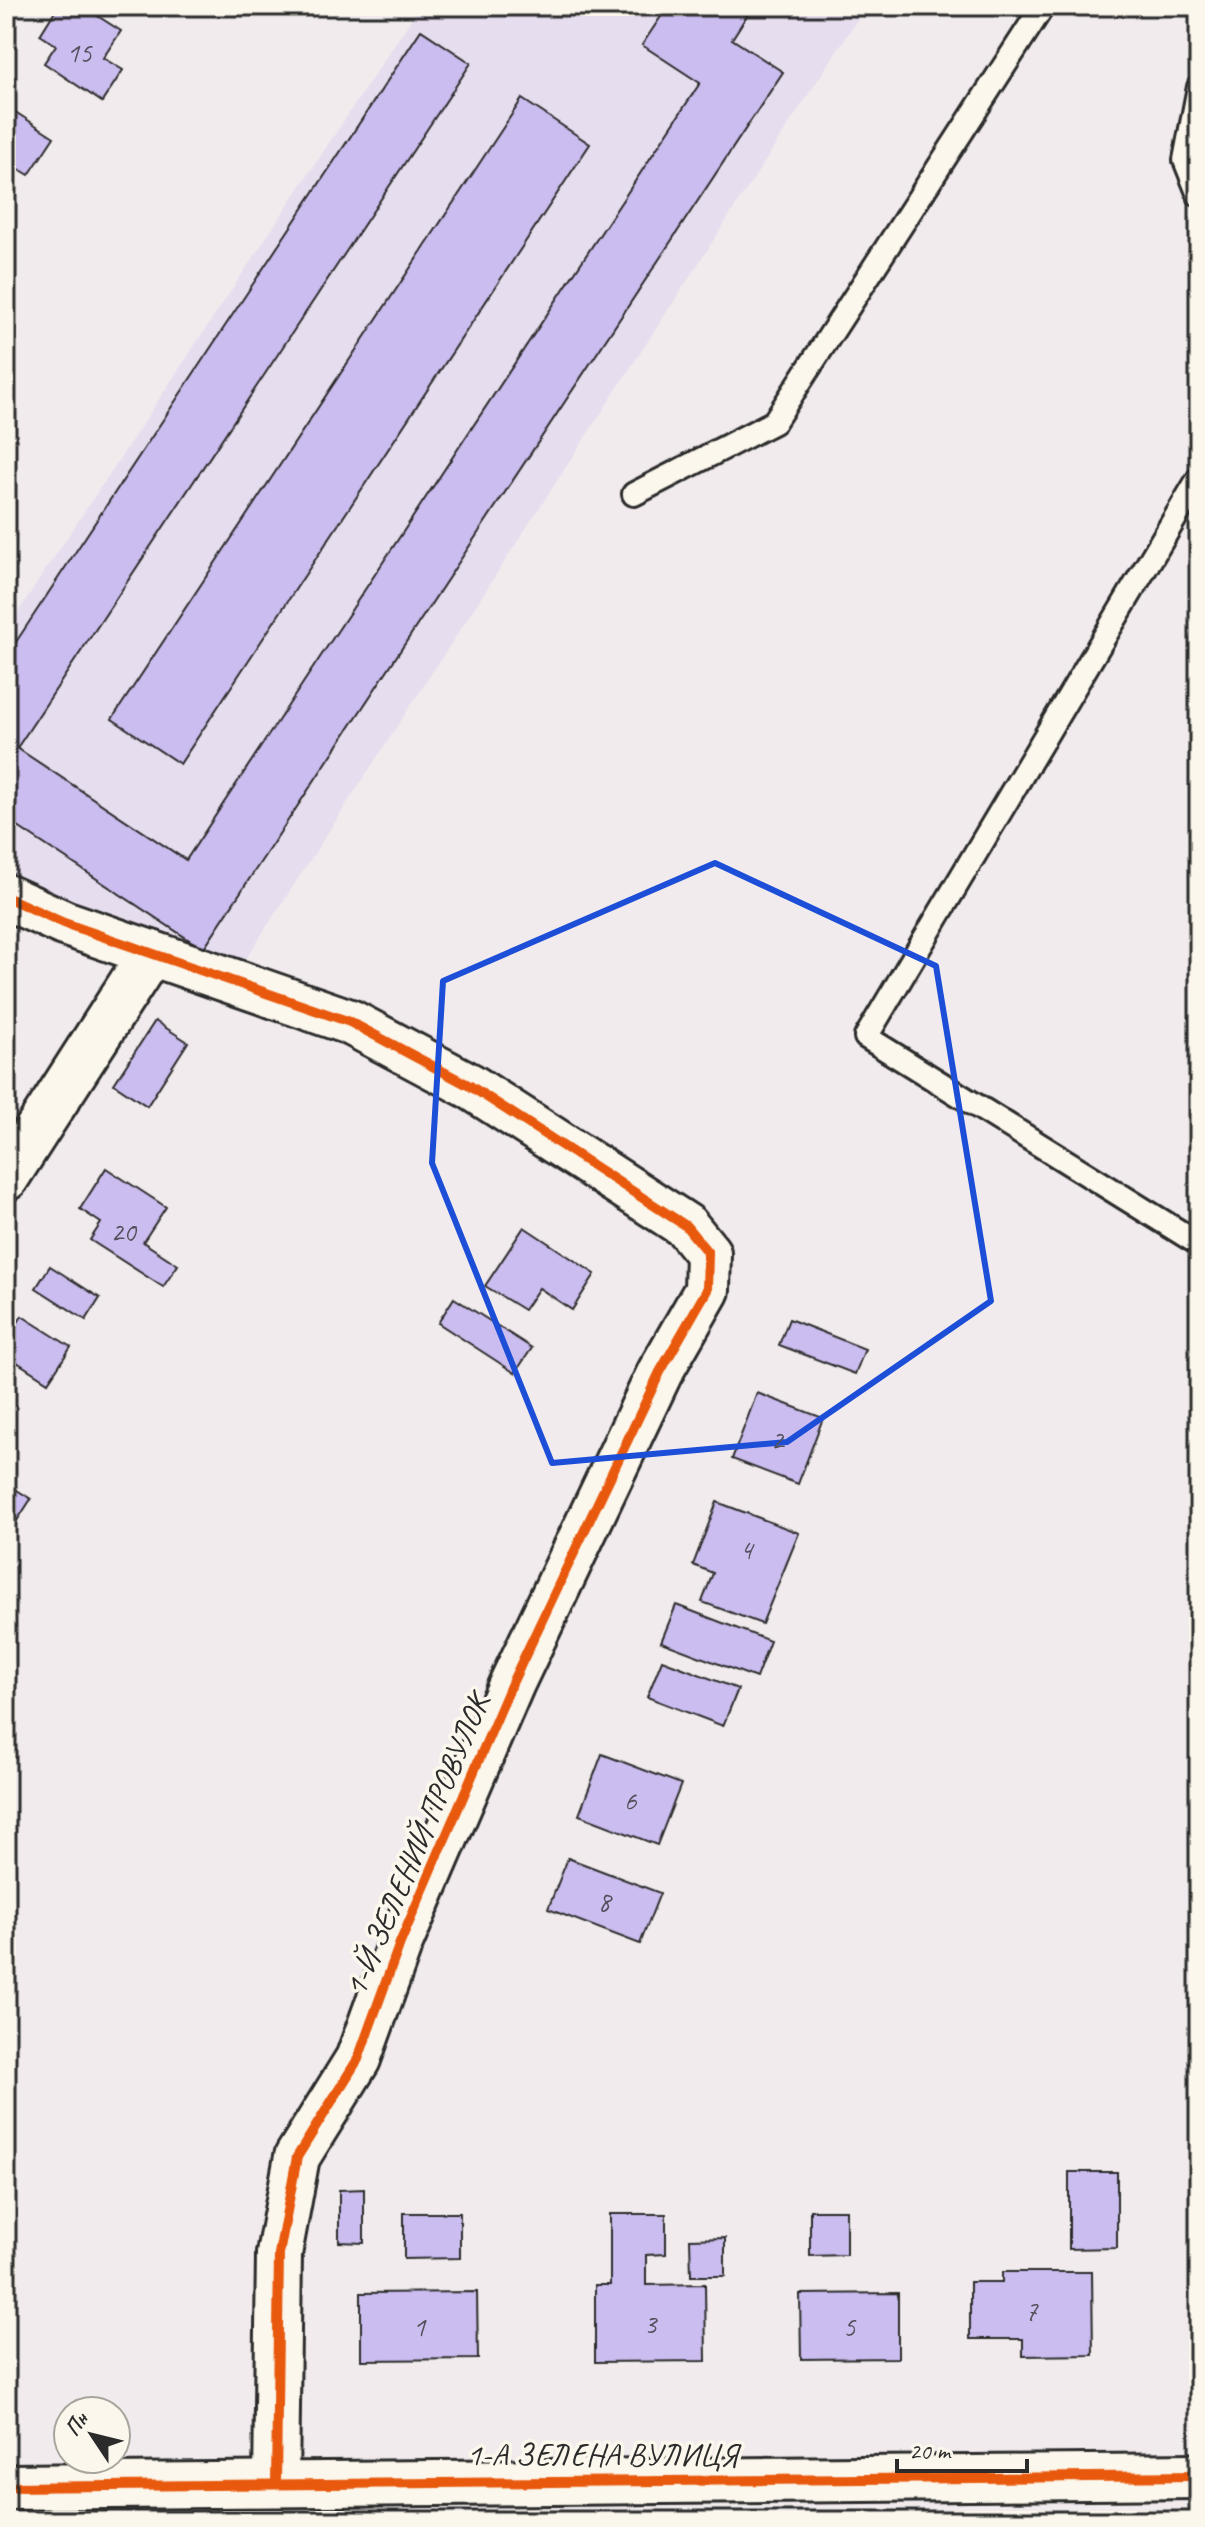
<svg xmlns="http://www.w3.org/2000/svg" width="1205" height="2527" viewBox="0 0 1205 2527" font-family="Caveat,sans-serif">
	<rect width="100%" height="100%" fill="#f1ebed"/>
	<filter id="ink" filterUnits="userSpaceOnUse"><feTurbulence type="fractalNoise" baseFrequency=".0125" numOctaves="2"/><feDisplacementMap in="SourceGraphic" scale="16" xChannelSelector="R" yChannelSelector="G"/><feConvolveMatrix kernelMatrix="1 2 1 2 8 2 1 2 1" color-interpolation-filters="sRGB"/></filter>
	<g filter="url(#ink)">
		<polygon fill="#e6ddee" points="420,6 866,6 232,980 6,897 6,630"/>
		<g fill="#cbbdef" stroke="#2b2b2b" stroke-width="2">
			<polygon points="58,6 82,6 121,31 103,58 123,70 102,102 44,63 56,45 40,35"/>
			<polygon points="668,6 753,6 732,39 783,72 203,949 6,819 6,657 421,30 471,63 17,748 186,860 700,83 642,45"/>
			<polygon points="522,99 590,144 180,764 112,719"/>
			<polygon points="6,106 54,137 29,175 6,161"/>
			<polygon points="155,1021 188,1042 147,1106 114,1084"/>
			<polygon points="106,1168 166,1207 143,1242 178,1265 163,1287 90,1240 101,1223 80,1209"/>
			<polygon points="524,1227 595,1274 572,1310 539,1288 524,1310 485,1286"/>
			<polygon points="50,1266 100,1298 86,1320 36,1288"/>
			<polygon points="454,1298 532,1348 515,1373 438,1323"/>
			<polygon points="22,1316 71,1347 48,1382 6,1355 6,1341"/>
			<polygon points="789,1319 865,1349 855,1374 779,1345"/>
			<polygon points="757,1393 823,1418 798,1484 732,1459"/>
			<polygon points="6,1483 31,1499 11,1530 6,1526"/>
			<polygon points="717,1502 799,1533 762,1624 702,1602 713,1573 693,1565"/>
			<polygon points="676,1605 770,1641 756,1678 661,1642"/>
			<polygon points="662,1660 738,1689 723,1726 647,1697"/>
			<polygon points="602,1754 681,1784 657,1845 579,1815"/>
			<polygon points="568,1858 660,1893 640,1944 548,1909"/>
			<polygon points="1069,2172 1117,2172 1117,2248 1069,2249"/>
			<polygon points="364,2189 364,2243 339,2242 339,2190"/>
			<polygon points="810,2210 846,2210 846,2255 810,2256"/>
			<polygon points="404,2213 460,2213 460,2258 404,2259"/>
			<polygon points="610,2214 666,2214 666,2254 646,2255 646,2285 705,2284 706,2361 595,2362 595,2285 610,2285"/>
			<polygon points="725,2238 725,2276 691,2276 690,2239"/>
			<polygon points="1002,2272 1092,2272 1093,2355 1023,2356 1023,2339 970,2339 970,2282 1002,2282"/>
			<rect x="1198" y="2273" width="1" height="80"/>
			<polygon points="477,2292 478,2359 361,2360 361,2293"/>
			<polygon points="898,2293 898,2358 801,2359 800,2294"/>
			<rect x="1061" y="2519" width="69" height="2"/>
			<rect x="1130" y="2519" width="67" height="2"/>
		</g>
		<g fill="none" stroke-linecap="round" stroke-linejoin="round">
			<defs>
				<g id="lane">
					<polyline points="1199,87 1185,160 1199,195"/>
					<polyline points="1199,478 866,1037 1199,1244"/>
					<polyline points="634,494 774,422 1043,6"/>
				</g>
				<g id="street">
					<polyline points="6,897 64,923 350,1022 470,1086 686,1226 708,1253 707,1290 660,1372 512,1683 400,1943 358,2059 297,2157 279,2254 276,2483"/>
					<polyline points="6,1178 151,953"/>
					<polyline points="6,2487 1199,2476"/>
				</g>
			</defs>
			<use href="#lane" stroke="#2b2b2b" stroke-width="28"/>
			<use href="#street" stroke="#2b2b2b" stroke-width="50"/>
			<use href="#lane" stroke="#fbf7ec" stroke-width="22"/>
			<use href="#street" stroke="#fbf7ec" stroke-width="44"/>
			<defs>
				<g id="cycleway">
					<polyline points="6,897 64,923 350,1022 470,1086 686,1226 708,1253 707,1290 660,1372 512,1683 400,1943 358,2059 297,2157 279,2254 276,2483"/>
					<polyline points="6,2487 1199,2476"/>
				</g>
			</defs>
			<use href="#cycleway" stroke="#fbf7ec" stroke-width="15"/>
			<use href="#cycleway" stroke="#e8590c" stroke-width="10"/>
		</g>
	</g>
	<path fill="none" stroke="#1d4ed8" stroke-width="6" stroke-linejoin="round" d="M715 863 936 966 991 1301 787 1442 552 1463 432 1163 443 981Z"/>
	<g text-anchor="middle" stroke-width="7" stroke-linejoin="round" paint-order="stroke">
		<g font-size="28" fill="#53505c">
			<text x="79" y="62">15</text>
			<text x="123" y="1241">20</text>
			<text x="777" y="1449">2</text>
			<text x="746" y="1559">4</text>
			<text x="630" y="1810">6</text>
			<text x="604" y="1911">8</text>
			<text x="1031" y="2320">7</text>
			<text x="650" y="2333">3</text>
			<text x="419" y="2336">1</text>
			<text x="849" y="2336">5</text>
		</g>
		<g font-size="32" fill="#2b2b2b" stroke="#fbf7ec">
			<text transform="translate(416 1845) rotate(-67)" y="11">1-Й ЗЕЛЕНИЙ ПРОВУЛОК</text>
			<text x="602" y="2465">1-А ЗЕЛЕНА ВУЛИЦЯ</text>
		</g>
	</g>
	<rect width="1205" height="2527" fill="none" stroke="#fbf7ec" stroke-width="32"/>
	<rect x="16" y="16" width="1173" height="2495" fill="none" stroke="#2b2b2b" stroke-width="3" filter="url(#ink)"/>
	<g transform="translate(92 2435) rotate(305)"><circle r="38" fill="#fbf7ec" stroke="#a8a59f" stroke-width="2"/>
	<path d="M0-6L14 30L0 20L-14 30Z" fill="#2b2b2b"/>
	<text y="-12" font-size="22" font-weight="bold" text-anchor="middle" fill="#2b2b2b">Пн</text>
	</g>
	<path d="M897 2459v12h130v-12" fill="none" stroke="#2b2b2b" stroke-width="4"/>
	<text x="909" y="2459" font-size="24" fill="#2b2b2b" stroke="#fbf7ec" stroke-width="6" paint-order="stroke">20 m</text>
</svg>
